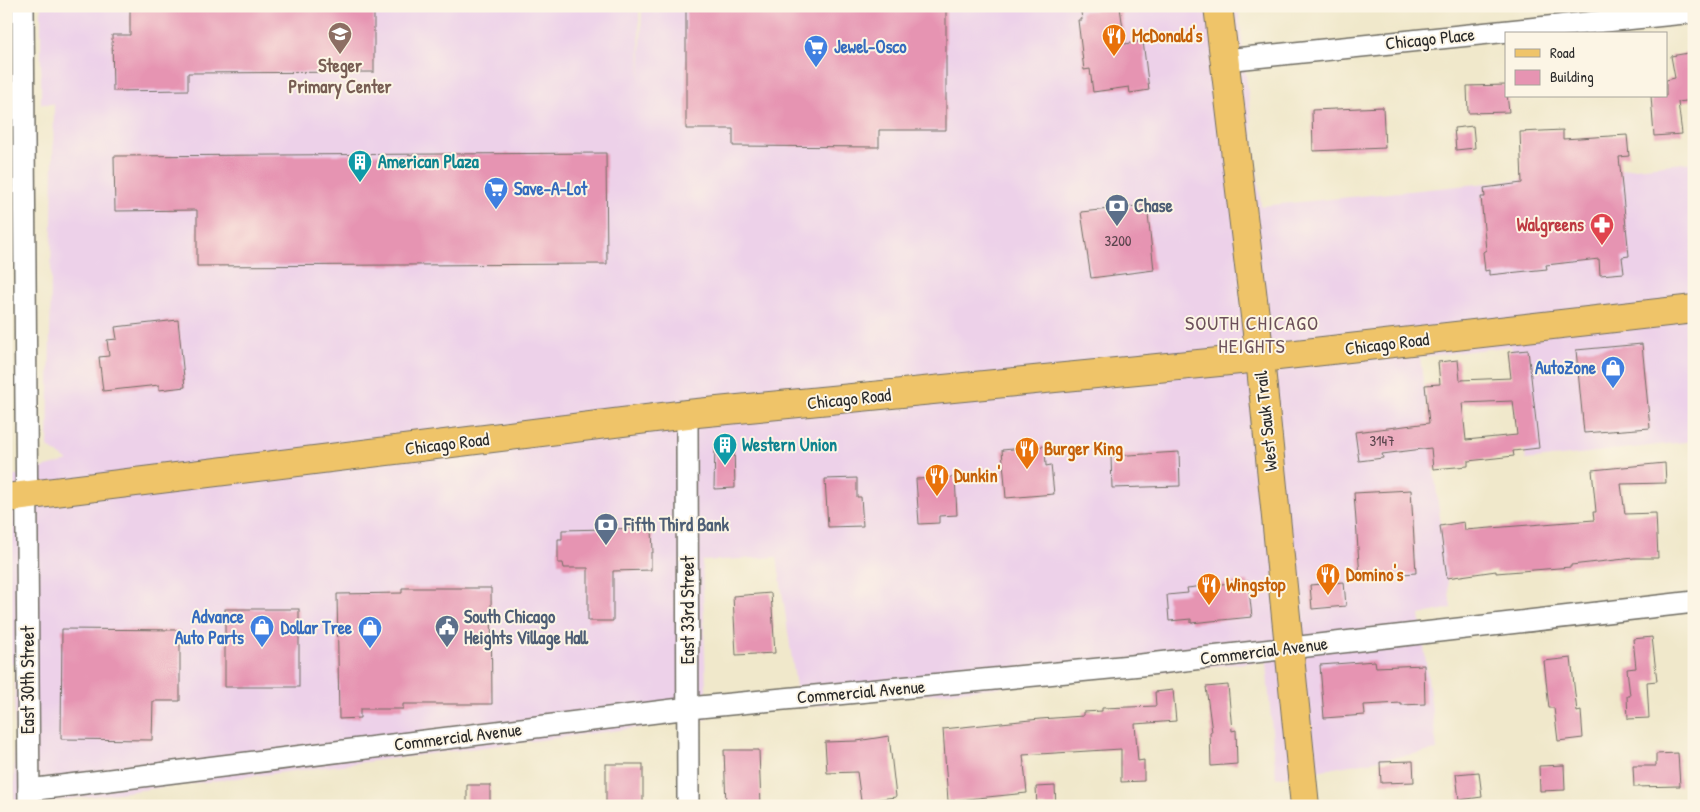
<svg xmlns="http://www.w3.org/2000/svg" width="1700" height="812" viewBox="0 0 1700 812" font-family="'Patrick Hand',sans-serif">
	<rect width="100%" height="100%" fill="#fcf5e5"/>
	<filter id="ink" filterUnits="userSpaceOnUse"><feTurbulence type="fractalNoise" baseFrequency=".02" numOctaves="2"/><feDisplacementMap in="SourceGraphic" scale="10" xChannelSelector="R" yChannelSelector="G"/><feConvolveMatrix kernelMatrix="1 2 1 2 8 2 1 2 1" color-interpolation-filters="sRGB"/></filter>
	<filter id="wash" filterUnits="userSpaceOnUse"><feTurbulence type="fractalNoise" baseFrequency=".0096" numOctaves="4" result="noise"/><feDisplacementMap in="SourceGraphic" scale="20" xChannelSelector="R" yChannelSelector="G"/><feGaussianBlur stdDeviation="1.12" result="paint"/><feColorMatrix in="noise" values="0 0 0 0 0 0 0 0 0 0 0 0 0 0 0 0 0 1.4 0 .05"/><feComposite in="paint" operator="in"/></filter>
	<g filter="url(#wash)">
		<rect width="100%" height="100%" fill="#f0e8cb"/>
		<polygon fill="#edd1e9" points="41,6 639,6 640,81 642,6 1238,6 1261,206 1694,162 1694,441 1526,460 1511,346 1420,357 1451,608 1420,615 1437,750 1276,778 1266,661 799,707 777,557 702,561 707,719 14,806 15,663 6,664 6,478 68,461 48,447 54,104 41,104"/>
		<g id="blocks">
			<g fill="#e694b2" fill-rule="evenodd">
				<polygon points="130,6 374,6 374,72 188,73 188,90 113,91 112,35 130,35"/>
				<polygon points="686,6 946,6 946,130 879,130 879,147 733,146 733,129 686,129"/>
				<polygon points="1120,7 1125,44 1143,41 1149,90 1130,93 1129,87 1093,92 1090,69 1084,70 1078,20 1082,20 1081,12"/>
				<polygon points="1694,52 1694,100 1678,102 1682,134 1654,136 1651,96 1666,96 1666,80 1675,78 1671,56"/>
				<polygon points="1506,85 1509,112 1468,113 1467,86"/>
				<polygon points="1383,107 1385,148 1313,151 1312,110"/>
				<polygon points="1473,126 1475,148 1456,150 1454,128"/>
				<polygon points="1563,130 1563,139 1627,135 1629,156 1619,157 1629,256 1622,257 1624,273 1600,275 1599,259 1546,265 1547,269 1489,275 1489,270 1485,271 1483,252 1486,250 1481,197 1485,197 1484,188 1522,183 1520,132"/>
				<polygon points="606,153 607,264 197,266 197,210 115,211 114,156"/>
				<polygon points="1147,205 1154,270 1091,278 1081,212"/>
				<polygon points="178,320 185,387 159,390 159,385 103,391 99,357 109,356 107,340 117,339 115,327"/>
				<polygon points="1642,344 1650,428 1584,433 1576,350"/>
				<path d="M1528 350 1539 448 1513 451 1514 456 1468 461V466L1433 469 1431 448 1382 454 1383 458 1359 461 1355 432 1429 423 1425 385 1440 384 1438 362 1458 360 1460 380 1511 378 1508 352ZM1513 401 1517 435 1466 440 1462 403Z"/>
				<polygon points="715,444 734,444 735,488 714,489"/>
				<polygon points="1045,446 1046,466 1051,465 1054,494 1006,498 1002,450"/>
				<polygon points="1179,452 1180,486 1112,488 1111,456"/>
				<polygon points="1665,463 1666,483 1621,484 1625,514 1656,513 1658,558 1634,558 1571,565 1571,567 1496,573 1496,571 1447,578 1440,526 1464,522 1465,530 1594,520 1593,512 1596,512 1592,470"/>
				<polygon points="955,477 957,515 939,516 939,523 919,524 916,479"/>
				<polygon points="857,478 857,497 861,497 863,526 828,527 825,479"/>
				<polygon points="1411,490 1416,573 1360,577 1354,493"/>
				<polygon points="652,528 653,553 651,553 651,570 613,571 613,621 588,621 588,568 564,568 563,563 558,563 558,539 562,539 562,530"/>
				<polygon points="1248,581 1252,617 1191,623 1191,619 1169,621 1167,595 1188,593 1187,588"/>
				<polygon points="1344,582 1346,606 1312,609 1310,585"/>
				<polygon points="402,588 491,588 492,704 403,704 403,709 360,709 360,718 339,719 337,594 402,593"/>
				<polygon points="771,593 775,653 736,655 733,596"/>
				<rect x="225" y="609" width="74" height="78"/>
				<polygon points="62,629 180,630 180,701 153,701 152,740 61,739"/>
				<polygon points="1652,637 1657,681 1647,682 1649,718 1628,719 1627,696 1630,696 1627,669 1636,668 1633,639"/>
				<polygon points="1571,658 1577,712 1581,711 1583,738 1558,741 1554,708 1549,708 1544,661"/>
				<polygon points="1375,661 1376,667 1424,665 1425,704 1401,705 1401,703 1364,705 1365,715 1324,718 1320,665"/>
				<polygon points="1228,685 1232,731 1236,730 1237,764 1211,766 1210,732 1212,732 1206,687"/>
				<polygon points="1173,690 1176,721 1135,724 1138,761 1144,760 1144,781 1121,782 1121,749 1023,755 1027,793 948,801 943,729 1040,719 1083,716 1083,712 1102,711 1102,708 1156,706 1155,692"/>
				<polygon points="889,736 896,797 861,801 857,772 827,773 825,742 857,741"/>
				<polygon points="724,750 759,750 761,806 726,806"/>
				<polygon points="1678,753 1680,786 1634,787 1633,766 1656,766 1656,754"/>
				<polygon points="1413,761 1414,782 1381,783 1380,762"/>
				<rect x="606" y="764" width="37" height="42"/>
				<polygon points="1564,765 1565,790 1540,791 1539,766"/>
				<polygon points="1479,772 1482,797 1459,800 1456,774"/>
				<rect x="467" y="785" width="23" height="21"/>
				<polygon points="1055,786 1056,806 1037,806 1036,787"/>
			</g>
		</g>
	</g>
	<g filter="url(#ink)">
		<use href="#blocks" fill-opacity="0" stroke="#706d63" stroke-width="1"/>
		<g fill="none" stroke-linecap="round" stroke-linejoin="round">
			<defs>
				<g id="minor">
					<polyline points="23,6 29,806"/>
					<polyline points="1225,60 1694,12"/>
					<polyline points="687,414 688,806"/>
					<polyline points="29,790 689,708 1141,665 1694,602"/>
				</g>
				<g id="major">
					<polyline points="1218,6 1260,358 1305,806"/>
					<polyline points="6,498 687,414 1260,358 1694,309"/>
				</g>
			</defs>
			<use href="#minor" stroke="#706d63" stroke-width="24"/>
			<use href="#major" stroke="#706d63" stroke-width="30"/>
			<use href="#minor" stroke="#fff" stroke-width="21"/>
			<use href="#major" stroke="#efc469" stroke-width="28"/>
		</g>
	</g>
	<defs>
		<symbol id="school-pin" viewBox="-11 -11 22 30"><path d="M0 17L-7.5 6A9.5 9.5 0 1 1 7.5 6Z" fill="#8d6e63" stroke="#fcf5e5"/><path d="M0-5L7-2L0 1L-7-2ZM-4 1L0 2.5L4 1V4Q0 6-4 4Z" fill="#fff"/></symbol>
		<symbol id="restaurant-pin" viewBox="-11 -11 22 30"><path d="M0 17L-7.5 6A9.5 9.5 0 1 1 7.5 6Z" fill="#e8710a" stroke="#fcf5e5"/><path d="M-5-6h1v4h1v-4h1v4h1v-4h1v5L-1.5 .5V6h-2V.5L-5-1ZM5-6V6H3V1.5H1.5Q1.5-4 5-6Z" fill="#fff"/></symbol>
		<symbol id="supermarket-pin" viewBox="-11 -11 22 30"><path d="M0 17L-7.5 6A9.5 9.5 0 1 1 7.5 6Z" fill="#3f7fe0" stroke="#fcf5e5"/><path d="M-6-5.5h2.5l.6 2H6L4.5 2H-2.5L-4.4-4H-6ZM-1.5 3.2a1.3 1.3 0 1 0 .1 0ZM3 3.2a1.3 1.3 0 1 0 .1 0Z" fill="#fff"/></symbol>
		<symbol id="building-pin" viewBox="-11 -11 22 30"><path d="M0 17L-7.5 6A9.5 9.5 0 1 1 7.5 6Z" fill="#0f9aa8" stroke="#fcf5e5"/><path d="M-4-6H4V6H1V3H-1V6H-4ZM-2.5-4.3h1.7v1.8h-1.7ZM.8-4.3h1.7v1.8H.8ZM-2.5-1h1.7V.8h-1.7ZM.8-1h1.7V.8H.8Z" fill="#fff"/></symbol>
		<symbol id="bank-pin" viewBox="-11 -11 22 30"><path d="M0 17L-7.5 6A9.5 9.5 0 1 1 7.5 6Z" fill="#5c6f8a" stroke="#fcf5e5"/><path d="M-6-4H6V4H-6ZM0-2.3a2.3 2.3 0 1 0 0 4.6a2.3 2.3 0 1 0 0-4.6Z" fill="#fff"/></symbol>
		<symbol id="pharmacy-pin" viewBox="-11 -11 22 30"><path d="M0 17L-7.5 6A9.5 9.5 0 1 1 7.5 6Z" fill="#e0444e" stroke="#fcf5e5"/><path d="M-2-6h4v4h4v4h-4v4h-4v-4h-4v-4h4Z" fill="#fff"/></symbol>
		<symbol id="shop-pin" viewBox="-11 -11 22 30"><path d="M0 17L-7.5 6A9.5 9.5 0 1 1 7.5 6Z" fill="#3f7fe0" stroke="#fcf5e5"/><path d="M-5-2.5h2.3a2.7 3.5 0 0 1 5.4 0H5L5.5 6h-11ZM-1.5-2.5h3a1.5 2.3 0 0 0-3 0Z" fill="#fff"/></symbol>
		<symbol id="civic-pin" viewBox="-11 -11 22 30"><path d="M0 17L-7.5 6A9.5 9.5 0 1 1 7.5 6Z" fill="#5c6f8a" stroke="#fcf5e5"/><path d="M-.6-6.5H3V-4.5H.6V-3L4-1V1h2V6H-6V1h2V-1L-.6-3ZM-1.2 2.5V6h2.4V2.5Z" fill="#fff"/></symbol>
	</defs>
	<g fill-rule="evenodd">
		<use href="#school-pin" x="326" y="20" width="28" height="38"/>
		<use href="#restaurant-pin" x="1100" y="22" width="28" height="38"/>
		<use href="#supermarket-pin" x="802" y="33" width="28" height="38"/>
		<use href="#building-pin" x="346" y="148" width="28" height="38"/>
		<use href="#supermarket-pin" x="482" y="175" width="28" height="38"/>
		<use href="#bank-pin" x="1103" y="192" width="28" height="38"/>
		<use href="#pharmacy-pin" x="1588" y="211" width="28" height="38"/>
		<use href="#shop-pin" x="1599" y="354" width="28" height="38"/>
		<use href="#building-pin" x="711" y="431" width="28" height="38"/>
		<use href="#restaurant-pin" x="1013" y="435" width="28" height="38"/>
		<use href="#restaurant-pin" x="923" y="462" width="28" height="38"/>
		<use href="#bank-pin" x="592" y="511" width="28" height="38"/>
		<use href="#restaurant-pin" x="1314" y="561" width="28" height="38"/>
		<use href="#restaurant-pin" x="1195" y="571" width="28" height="38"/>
		<use href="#shop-pin" x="248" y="613" width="28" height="38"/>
		<use href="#civic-pin" x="433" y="613" width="28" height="38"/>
		<use href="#shop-pin" x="356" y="614" width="28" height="38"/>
	</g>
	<g text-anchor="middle" stroke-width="4" stroke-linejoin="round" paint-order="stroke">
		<g font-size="15" fill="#5a454d">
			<text x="1118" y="246">3200</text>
			<text x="1382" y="446">3147</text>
		</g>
		<g font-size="18" font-weight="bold" fill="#c56008" stroke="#fcf5e5" text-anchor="start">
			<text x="1132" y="42">McDonald's</text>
			<text x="1044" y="455">Burger King</text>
			<text x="954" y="482">Dunkin'</text>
			<text x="1346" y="581">Domino's</text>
			<text x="1226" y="591">Wingstop</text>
		</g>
		<g font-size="18" fill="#2b2b2b" stroke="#fcf5e5">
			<text transform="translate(1430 39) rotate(-6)" y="6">Chicago Place</text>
			<text transform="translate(1387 344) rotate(-7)" y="6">Chicago Road</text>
			<text transform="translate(849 399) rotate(-6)" y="6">Chicago Road</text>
			<text transform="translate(1266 421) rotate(-96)" y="6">West Sauk Trail</text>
			<text transform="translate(447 444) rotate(-7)" y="6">Chicago Road</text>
			<text transform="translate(688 610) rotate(-90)" y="6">East 33rd Street</text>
			<text transform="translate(1264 651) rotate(-7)" y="6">Commercial Avenue</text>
			<text transform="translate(28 680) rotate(-90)" y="6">East 30th Street</text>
			<text transform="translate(861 692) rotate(-5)" y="6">Commercial Avenue</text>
			<text transform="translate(458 737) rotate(-7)" y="6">Commercial Avenue</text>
		</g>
		<g font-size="18" font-weight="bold" fill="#366cbe" stroke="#fcf5e5" text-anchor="end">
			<text x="834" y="53" text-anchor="start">Jewel-Osco</text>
			<text x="514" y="195" text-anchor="start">Save-A-Lot</text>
			<text x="1596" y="374">AutoZone</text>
			<text x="244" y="623">Advance<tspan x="244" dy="21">Auto Parts</tspan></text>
			<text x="352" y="634">Dollar Tree</text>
		</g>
		<g font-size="18" font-weight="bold" fill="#785e54" stroke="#fcf5e5">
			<text x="340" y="72">Steger<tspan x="340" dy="21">Primary Center</tspan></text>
		</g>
		<g font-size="18" font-weight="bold" fill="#0d838f" stroke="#fcf5e5" text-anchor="start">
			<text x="378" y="168">American Plaza</text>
			<text x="742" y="451">Western Union</text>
		</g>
		<g font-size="18" font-weight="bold" fill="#4e5e75" stroke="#fcf5e5" text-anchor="start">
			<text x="1134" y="212">Chase</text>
			<text x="624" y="531">Fifth Third Bank</text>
			<text x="464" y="623">South Chicago<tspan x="464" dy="21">Heights Village Hall</tspan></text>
		</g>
		<g font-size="18" font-weight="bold" fill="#be3a42" stroke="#fcf5e5" text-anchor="end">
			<text x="1584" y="231">Walgreens</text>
		</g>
		<g font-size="20" letter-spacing="1" fill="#6c505a" stroke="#fcf5e5">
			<text x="1252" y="330">SOUTH CHICAGO<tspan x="1252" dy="23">HEIGHTS</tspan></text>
		</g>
	</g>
	<rect width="1700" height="812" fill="none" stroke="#fcf5e5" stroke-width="25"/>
	<rect x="1505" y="32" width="162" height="65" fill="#fcf5e5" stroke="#a8a49b"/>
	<rect x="1515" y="49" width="25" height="8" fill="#efc469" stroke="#a8a49b"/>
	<text x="1550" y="58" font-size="15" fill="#2b2b2b">Road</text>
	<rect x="1515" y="70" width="25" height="15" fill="#e694b2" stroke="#a8a49b"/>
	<text x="1550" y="82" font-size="15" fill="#2b2b2b">Building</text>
</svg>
